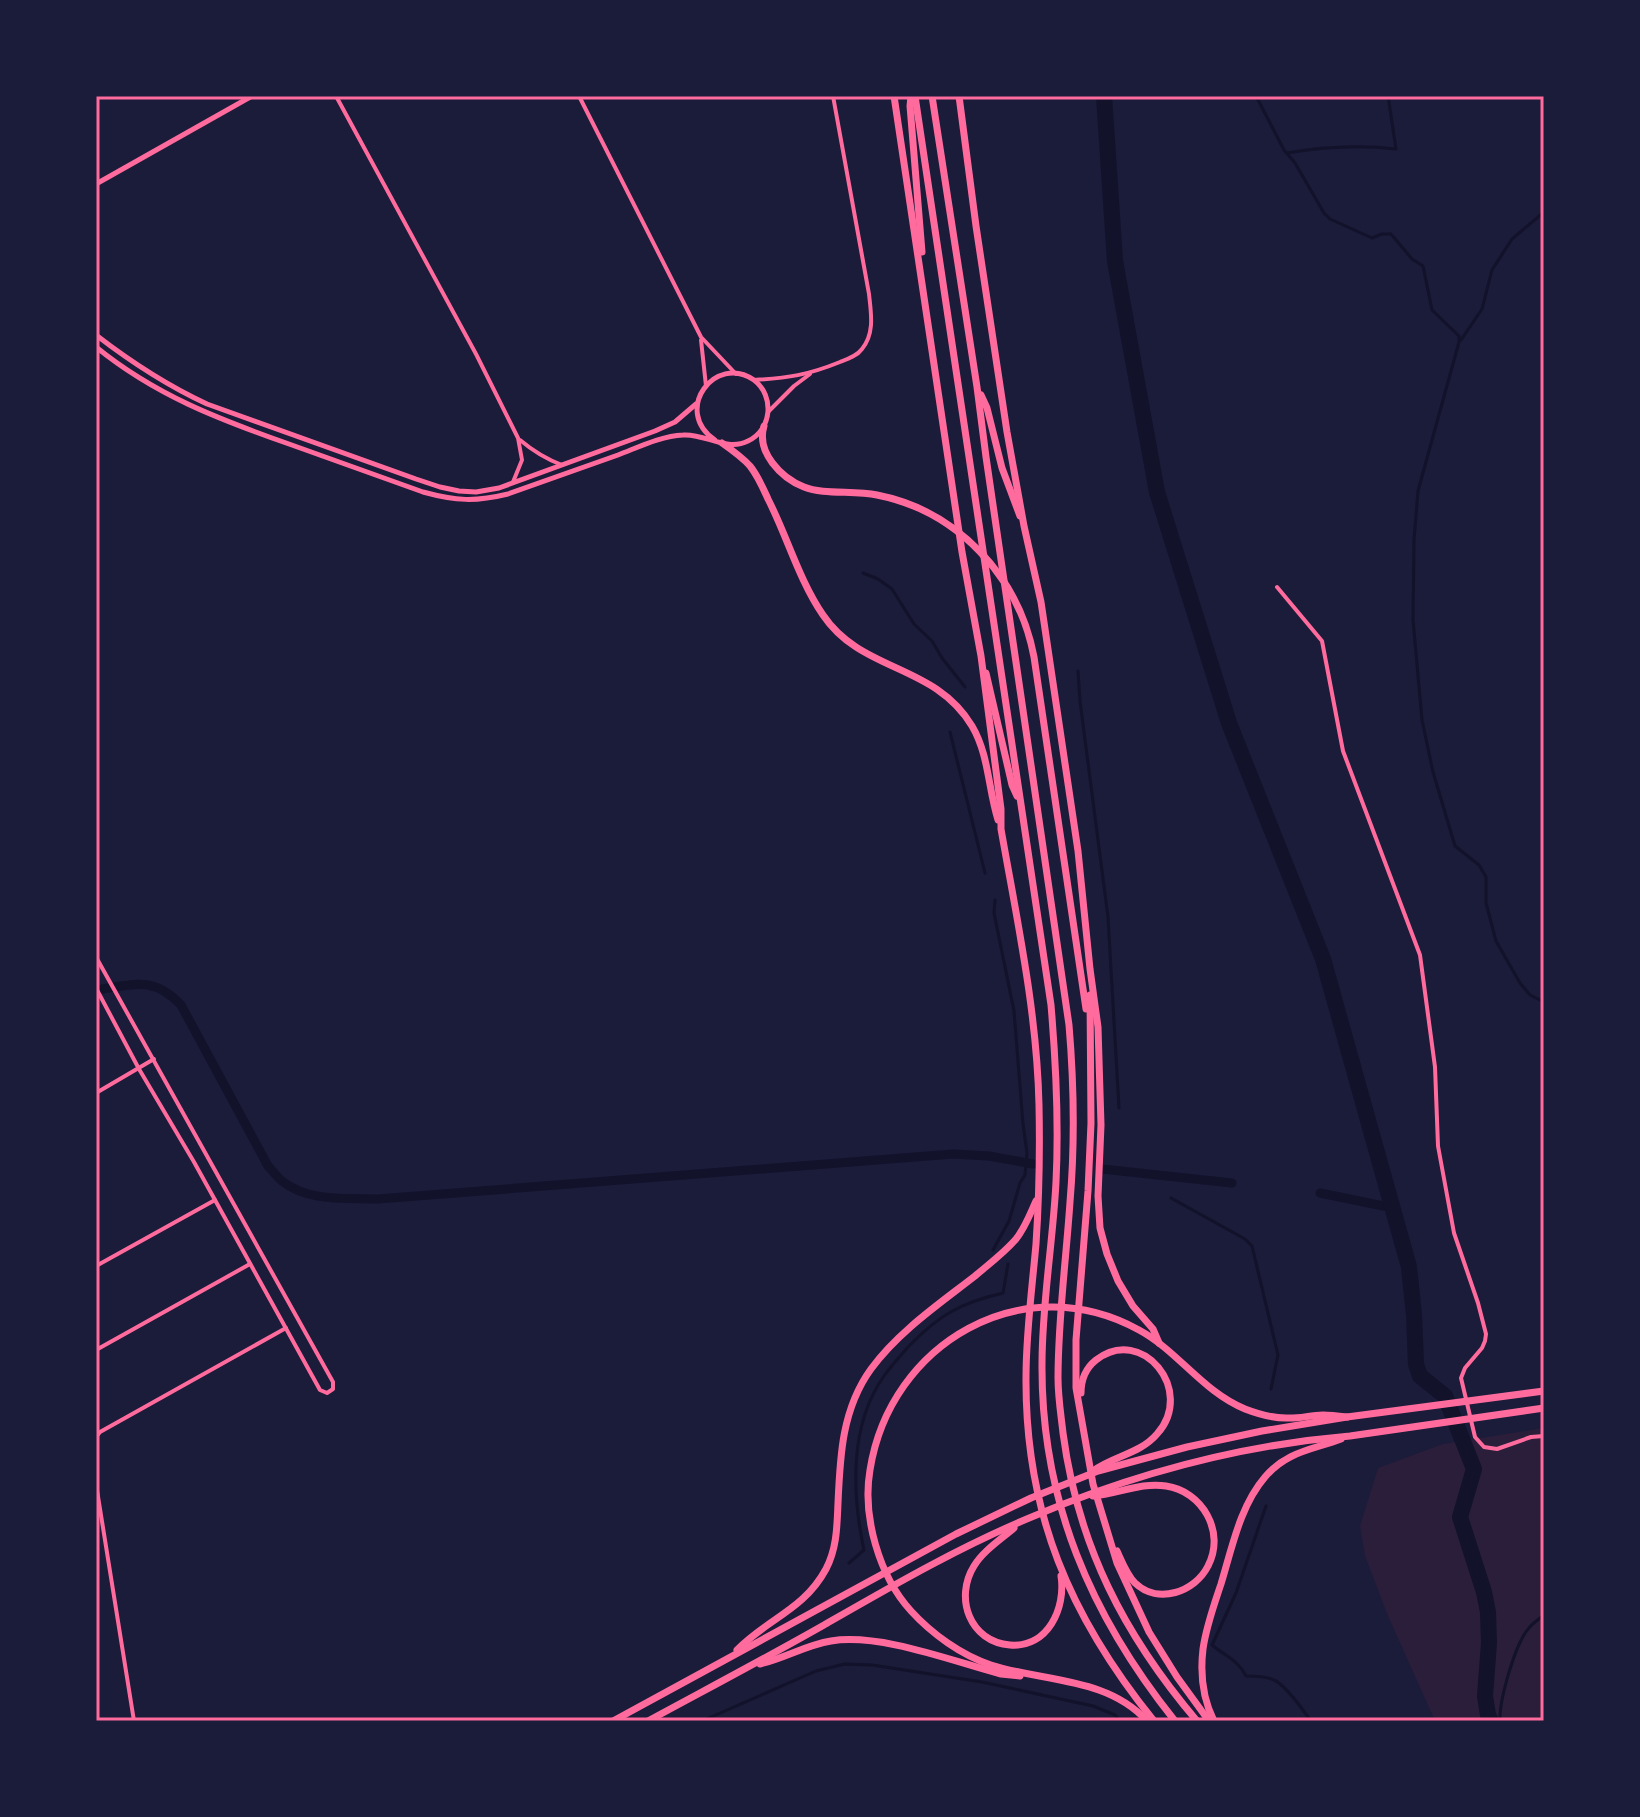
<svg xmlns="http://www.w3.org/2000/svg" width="1640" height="1817" viewBox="0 0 1640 1817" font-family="'Roboto Condensed',sans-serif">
	<rect width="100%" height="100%" fill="#1b1b3a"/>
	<polygon fill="#2a1e3b" points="1544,1428 1544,1721 1435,1721 1388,1616 1365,1556 1360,1526 1378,1468 1443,1444"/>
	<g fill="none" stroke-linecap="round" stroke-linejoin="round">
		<g stroke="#12122b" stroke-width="3">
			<polyline points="1256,96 1284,150 1295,163 1324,213 1330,219 1372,238 1382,234 1391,234 1412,259 1423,266 1432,310 1459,336 1459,342 1418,491 1414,540 1413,620 1422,720 1433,772 1455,846 1479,865 1486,877 1486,903 1496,941 1520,983 1530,995 1544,1002"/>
			<path d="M1287 153C1322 147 1360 145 1396 149L1388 96"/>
			<polyline points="1461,340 1482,309 1492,270 1512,239 1544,212"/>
			<polyline points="863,573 878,579 892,589 914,624 932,641 942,658 965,687"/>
			<polyline points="1078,671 1080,701 1108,917 1119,1108"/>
			<polyline points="950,732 985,873"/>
			<polyline points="1171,1198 1245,1239 1252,1246 1278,1355 1271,1389"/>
			<polyline points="993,1250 1009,1221 1020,1183 1025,1175 1027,1153 1023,1124 1014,1011 994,913 995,900"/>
			<path d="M1266 1506 1236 1593 1212 1645C1225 1656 1238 1660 1246 1676 1255 1676 1266 1676 1274 1680 1286 1685 1303 1710 1311 1721"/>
			<path d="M849 1563 864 1550C852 1494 849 1425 884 1376 891 1366 900 1356 908 1347 939 1315 960 1303 1003 1293L1008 1264"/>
			<polyline points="702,1721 816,1671 845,1664 872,1665 982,1682 1093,1706 1115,1715 1120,1721"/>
			<path d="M1500 1721C1499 1701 1515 1643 1529 1628 1533 1623 1539 1619 1544 1615"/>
		</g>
		<g stroke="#12122b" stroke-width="9">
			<path d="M96 990C132 985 153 975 181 1005L268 1166C273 1171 277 1177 282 1181 308 1202 346 1198 378 1199L953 1154 989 1156 1033 1164"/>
			<polyline points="1102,1169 1232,1183"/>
			<polyline points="1320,1193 1393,1208"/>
		</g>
		<polyline stroke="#12122b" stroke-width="16" points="1104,96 1115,261 1157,492 1229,723 1323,959 1409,1267 1414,1315 1416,1364 1420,1376 1445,1396 1474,1469 1460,1517 1484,1592 1488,1612 1489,1643 1485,1696 1488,1715 1491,1721"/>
		<g stroke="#ff6b9d" stroke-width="4">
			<polyline points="336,96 476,354 518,438 522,460 513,482"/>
			<polyline points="579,96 701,337 736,374"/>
			<polyline points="701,340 706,386"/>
			<path d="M754 380C788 378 808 375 840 362 848 359 857 356 862 349 875 333 871 313 869 294L833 96"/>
			<polyline points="769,411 794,386 810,374"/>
			<path d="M520 440C533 451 546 459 562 465"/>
			<polyline points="1277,587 1322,641 1343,751 1420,955 1435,1067 1438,1146 1454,1233 1478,1303 1486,1334 1485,1341 1482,1348 1465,1368 1461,1378 1475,1437 1484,1447 1497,1449 1531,1437 1544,1436"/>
			<polyline points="96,957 333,1382 333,1389 327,1393 320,1390 194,1162 139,1069 96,988"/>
			<polyline points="96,1093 154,1059"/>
			<polyline points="96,1266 215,1200"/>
			<polyline points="96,1350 250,1264"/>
			<polyline points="96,1437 100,1432 286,1328"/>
			<polyline points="96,1484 134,1721"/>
		</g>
		<polyline stroke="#ff6b9d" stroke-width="5" points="96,184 252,96"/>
		<g stroke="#ff6b9d" stroke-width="5">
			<path d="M96 335C131 362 166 385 207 404L416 479 440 487 459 491 476 492 499 488 655 431 675 422 696 404"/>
			<path d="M96 347C155 395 218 419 289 444 334 460 378 476 423 492 456 501 475 502 508 494 545 481 582 468 618 455 639 447 661 436 683 435 705 433 726 452 748 441 772 430 775 396 754 380 715 353 672 411 715 440"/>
		</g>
		<g stroke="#ff6b9d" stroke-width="7">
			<path d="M894 96 962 552 981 656 1001 809V829C1017 920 1037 1012 1039 1105 1040 1151 1039 1199 1036 1244 1032 1289 1026 1333 1026 1377 1025 1513 1070 1617 1154 1721"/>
			<polyline points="911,96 910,106 922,252"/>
			<path d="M915 96 1051 1005C1056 1064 1059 1123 1056 1182 1053 1242 1042 1303 1042 1364 1041 1501 1091 1616 1175 1721"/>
			<path d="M932 96 977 387 986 457 1069 1025C1074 1084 1075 1143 1070 1202 1066 1261 1058 1319 1058 1378 1058 1397 1061 1415 1063 1433 1078 1546 1124 1635 1197 1721"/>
			<polyline points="959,96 976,226 1007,432 1024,526 1041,602 1078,851 1090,969 1098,1027 1101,1125 1098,1196 1100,1228 1107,1254 1118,1281 1133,1306 1153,1329 1159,1343"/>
			<polyline points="981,395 987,408 1002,468 1020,516"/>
			<path d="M764 426C756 452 781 478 804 487 824 495 854 490 877 495 958 511 1019 577 1034 657L1086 1009"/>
			<path d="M722 443C732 450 742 457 750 466 758 476 763 488 768 499 787 536 799 580 823 615 862 673 934 663 972 726 989 755 988 788 998 820"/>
			<polyline points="986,673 1012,785 1017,796"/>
			<polyline points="1090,995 1091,1123 1088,1191 1076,1340 1076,1388 1093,1484 1117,1563 1149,1632 1177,1677 1209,1721"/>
			<path d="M1081 1393C1081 1380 1086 1368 1096 1360 1142 1324 1196 1391 1157 1434 1140 1454 1113 1456 1093 1471"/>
			<path d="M1093 1496C1118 1494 1141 1482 1166 1486 1202 1491 1226 1532 1208 1566 1195 1592 1158 1605 1135 1583 1127 1575 1122 1562 1117 1551"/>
			<path d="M1014 1528C1000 1540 983 1551 974 1566 954 1598 970 1642 1010 1645 1048 1648 1066 1608 1061 1576"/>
			<path d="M737 1650C767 1619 804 1610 826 1569 837 1548 837 1526 838 1503 840 1456 842 1409 871 1369 898 1332 939 1304 975 1276 989 1264 1004 1253 1016 1239 1025 1228 1030 1214 1036 1201"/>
			<path d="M760 1664C785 1658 806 1645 831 1641 880 1633 952 1661 1001 1674L1020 1676"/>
			<polyline points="613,1721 956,1534 1031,1498 1098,1471 1187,1447 1262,1431 1347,1417 1544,1391"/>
			<path d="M648 1721C707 1689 766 1658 824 1625 892 1586 961 1546 1034 1516 1134 1474 1242 1445 1350 1436L1544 1408"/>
			<path d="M1147 1721C1107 1677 1044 1682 991 1665 961 1655 932 1634 911 1611 879 1576 862 1516 870 1470 890 1343 1023 1266 1139 1330 1178 1351 1203 1392 1245 1409 1258 1414 1273 1418 1286 1418 1299 1419 1310 1415 1323 1415 1331 1415 1339 1416 1347 1417"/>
			<path d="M1214 1721C1203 1699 1200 1674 1203 1649 1206 1627 1214 1605 1221 1584 1232 1548 1240 1506 1265 1477 1287 1451 1312 1450 1341 1439"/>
		</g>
	</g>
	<rect width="1640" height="1817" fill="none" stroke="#1b1b3a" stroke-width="196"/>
	<rect x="98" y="98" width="1444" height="1621" fill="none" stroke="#ff6b9d" stroke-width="3"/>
</svg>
